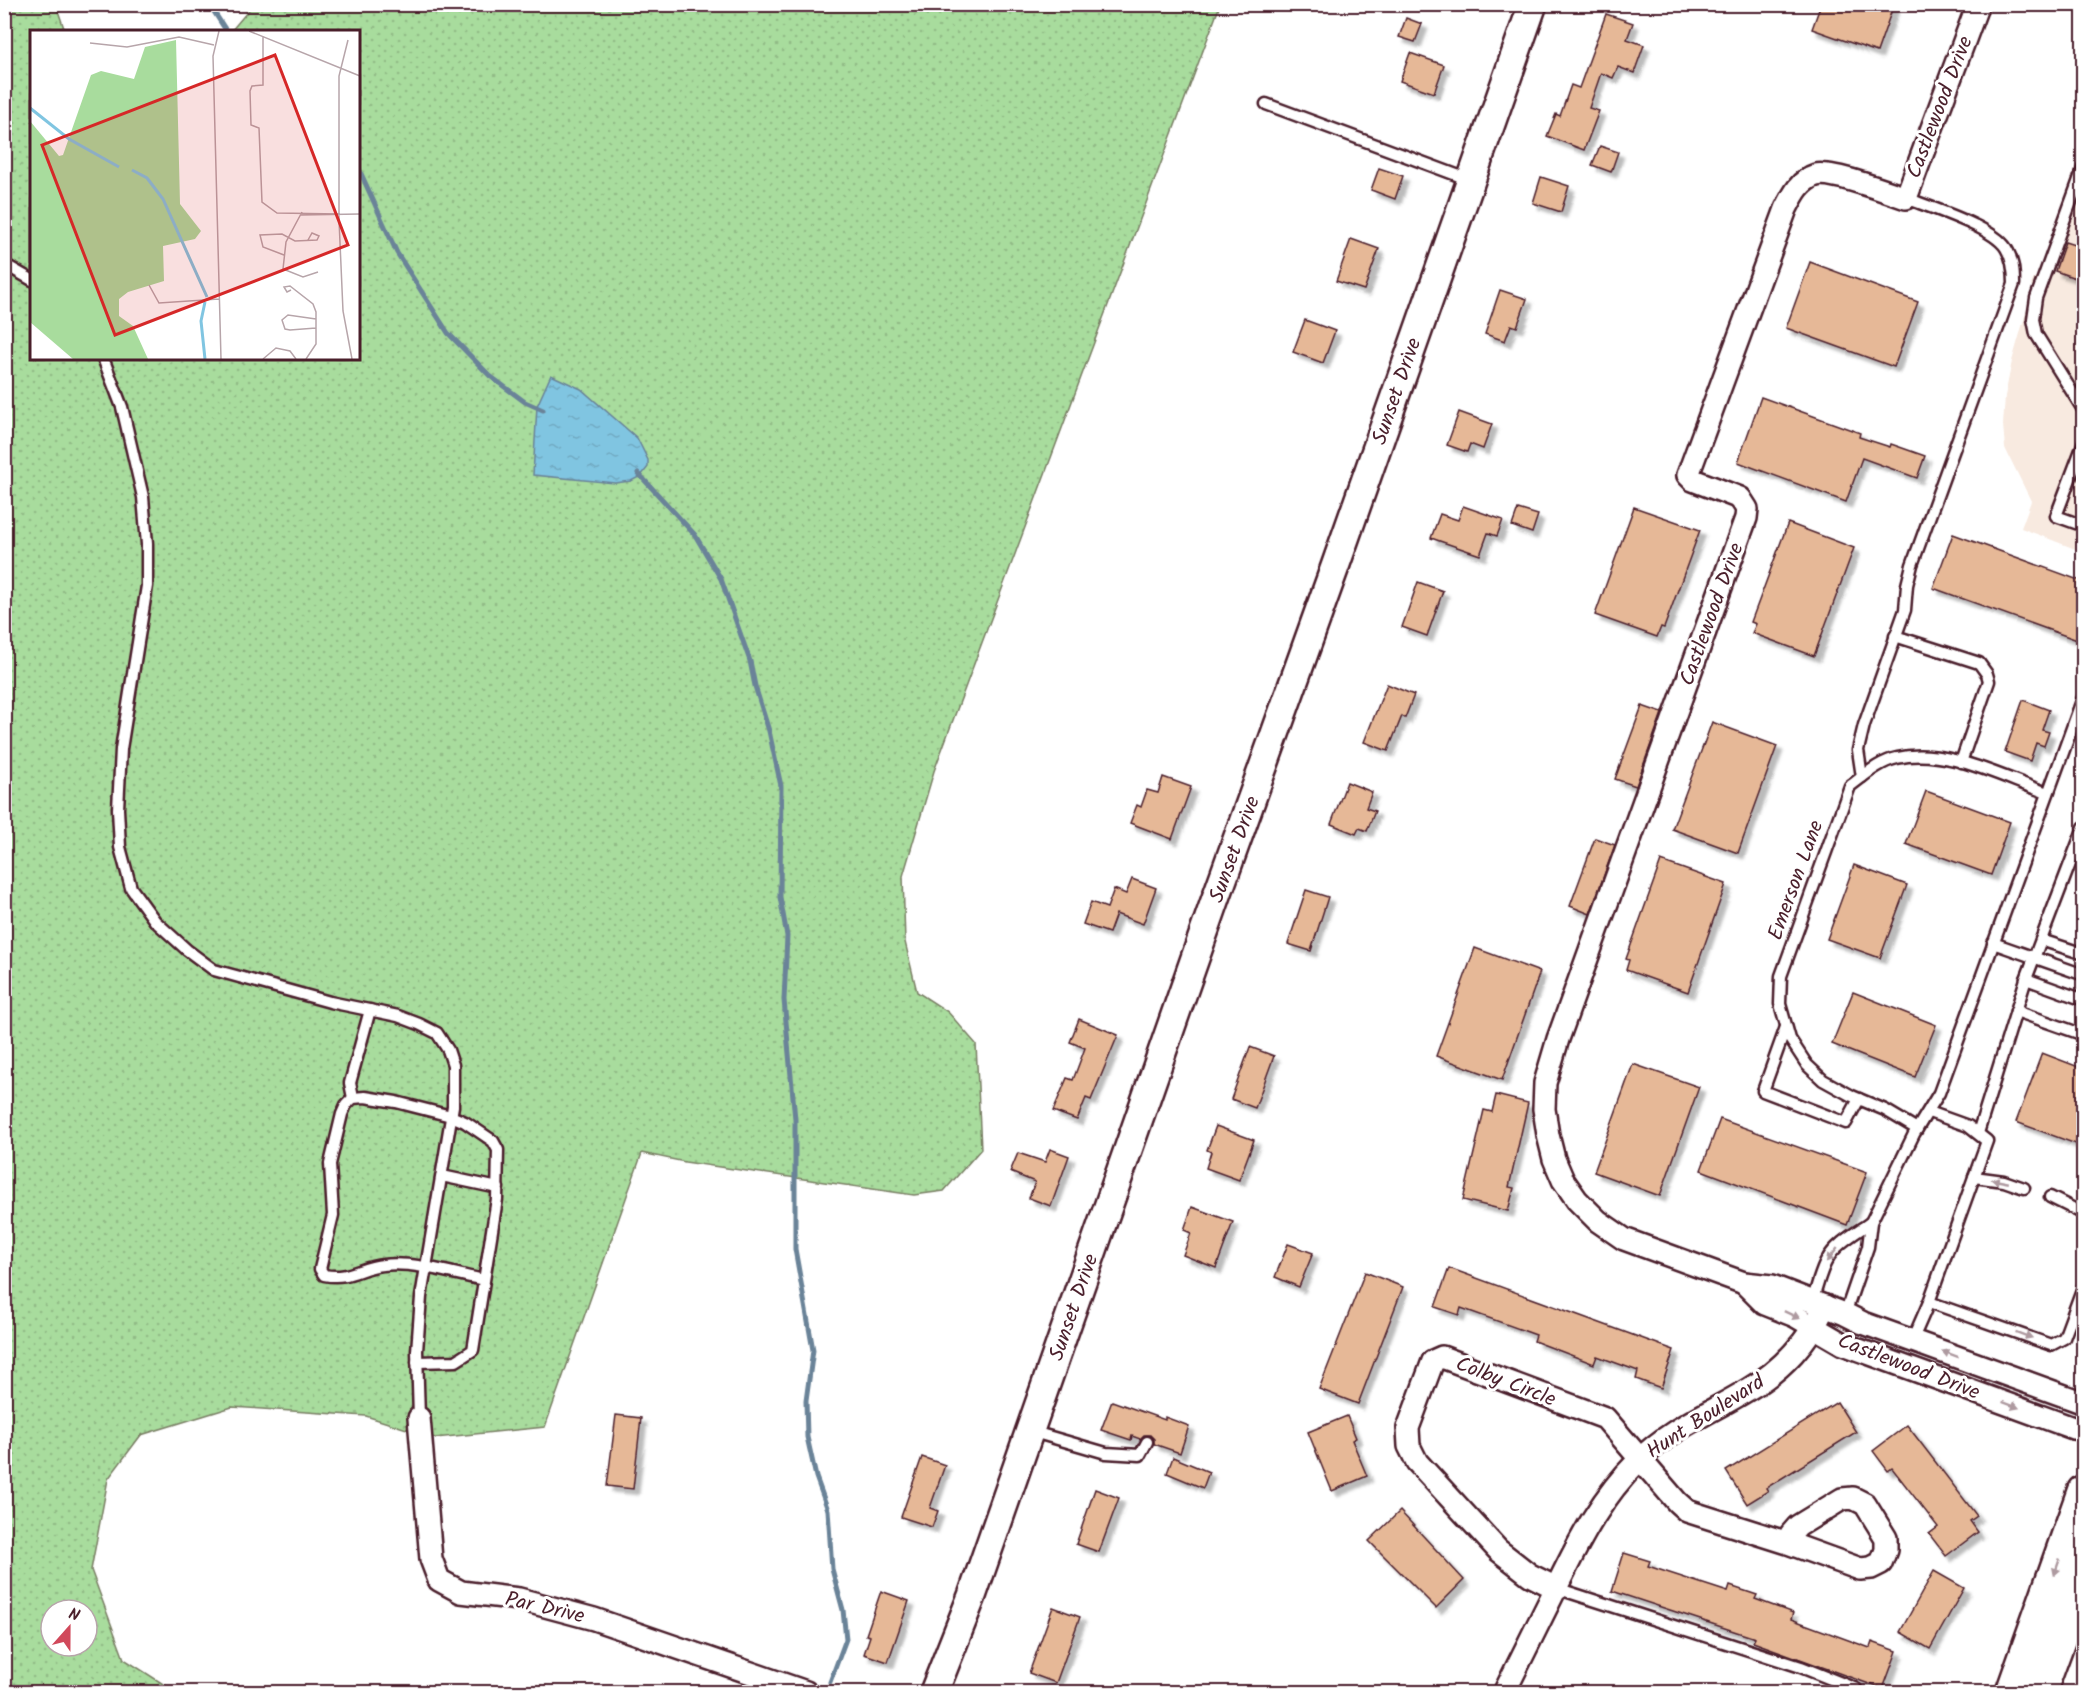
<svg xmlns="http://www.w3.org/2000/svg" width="2088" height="1697" viewBox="0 0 2088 1697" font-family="Kalam,sans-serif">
	<defs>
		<pattern id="grass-dots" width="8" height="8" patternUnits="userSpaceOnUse" patternTransform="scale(1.5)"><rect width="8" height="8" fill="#a8dc9d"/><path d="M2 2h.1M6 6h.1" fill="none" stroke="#92bc87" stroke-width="1.8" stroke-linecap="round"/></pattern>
		<pattern id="water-ripples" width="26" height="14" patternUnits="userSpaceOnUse" patternTransform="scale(1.5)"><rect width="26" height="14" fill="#80c5e1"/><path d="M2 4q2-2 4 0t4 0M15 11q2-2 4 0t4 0" fill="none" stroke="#70a9c1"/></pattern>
		<filter id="shadow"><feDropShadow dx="5.5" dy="5.5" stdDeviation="1.5" flood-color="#0004"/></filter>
	</defs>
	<rect width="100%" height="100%" fill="#fff"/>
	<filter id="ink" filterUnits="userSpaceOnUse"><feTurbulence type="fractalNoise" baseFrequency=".0167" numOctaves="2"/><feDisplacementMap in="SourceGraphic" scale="12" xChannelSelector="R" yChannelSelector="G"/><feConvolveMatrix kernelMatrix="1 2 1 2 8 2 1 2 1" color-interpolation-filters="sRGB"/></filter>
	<g filter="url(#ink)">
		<polygon fill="#f8eae0" points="2083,152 2083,552 2021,528 2031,501 2005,448 2003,425 2005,396 2012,361 2033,288 2031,285 2033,280 2039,273"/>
		<path fill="url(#grass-dots)" stroke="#797e64" stroke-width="1.5" fill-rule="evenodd" d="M5 5H56L65 31 32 32V358H358V32L231 31 253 5H1220L934 771 903 876 905 942 917 992 948 1012 976 1044 981 1149 944 1191 914 1195 685 1162 642 1153 545 1427 435 1438 366 1416 232 1407 141 1435 108 1479 91 1570 124 1659 168 1687 169 1692H5ZM51 1610H87V1646H51Z"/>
		<polygon fill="url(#water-ripples)" stroke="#6a8398" stroke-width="1.5" points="551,375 581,389 637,438 648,460 648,467 641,476 631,481 615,483 533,475 537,406"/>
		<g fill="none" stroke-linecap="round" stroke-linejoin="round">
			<g stroke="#6a8398" stroke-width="5">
				<polyline points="209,4 227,32"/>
				<polyline points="358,167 397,253 448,333 490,376 525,402 543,410"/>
				<polyline points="638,473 695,535 721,579 750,661 755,686 769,731 781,786 780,897 787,936 784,1000 795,1119 795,1249 813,1350 806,1401 807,1437 816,1477 828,1510 832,1569 843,1610 846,1639 830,1682"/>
			</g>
		</g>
		<g fill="#e6b897" stroke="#4a1f2b" stroke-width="1.5" filter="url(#shadow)">
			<polygon points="1821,4 1894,4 1877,52 1812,29"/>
			<polygon points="1606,14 1633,23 1627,39 1644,45 1634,73 1618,67 1613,78 1601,73 1589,108 1599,111 1584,150 1547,136 1556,114 1560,116 1571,85 1579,88"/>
			<polygon points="1406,18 1422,24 1415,42 1399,37"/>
			<polygon points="1410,53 1444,65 1434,93 1400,81"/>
			<polygon points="1600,146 1618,152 1611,172 1592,165"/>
			<polygon points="1379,168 1403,176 1395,199 1371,190"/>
			<polygon points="1541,177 1569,186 1561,212 1533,203"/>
			<polygon points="1351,239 1379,249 1364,290 1336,281"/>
			<polygon points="2065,242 2084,248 2084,281 2055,271"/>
			<polygon points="1810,262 1918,302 1894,367 1786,328"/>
			<polygon points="1500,290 1527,299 1517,327 1511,325 1505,341 1485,334"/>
			<polygon points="1305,320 1335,331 1323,363 1293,352"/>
			<polygon points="1761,397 1860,433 1859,437 1890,447 1891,444 1925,456 1917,478 1862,458 1846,502 1738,462"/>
			<polygon points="1459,412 1492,424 1483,449 1470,444 1467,452 1447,445"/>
			<polygon points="1463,506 1503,520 1497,536 1488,533 1480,555 1431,538 1440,514 1458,520"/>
			<polygon points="1634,507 1700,530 1664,628 1661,627 1657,637 1595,615"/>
			<polygon points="1518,509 1538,515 1532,533 1512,526"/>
			<polygon points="1788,523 1854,548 1814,656 1752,633 1756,624 1751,622"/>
			<polygon points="1953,534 2084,582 2084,631 2080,641 1933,588"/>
			<polygon points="1418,582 1443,591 1427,636 1402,627"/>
			<polygon points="1387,684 1414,695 1405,718 1402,716 1388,751 1364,742"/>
			<polygon points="2023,700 2049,710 2042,730 2049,732 2044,746 2036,743 2030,761 2005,752"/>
			<polygon points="1642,706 1662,713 1636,786 1615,779"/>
			<polygon points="1712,722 1777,746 1738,853 1672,829"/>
			<polygon points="1163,777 1191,787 1172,839 1130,823 1137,805 1141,807 1147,790 1158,793"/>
			<polygon points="1347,782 1372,792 1366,808 1375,811 1367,831 1359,828 1356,834 1331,824"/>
			<polygon points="1926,791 2010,822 1991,875 1906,844"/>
			<polygon points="1595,838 1615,845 1590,914 1570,906"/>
			<polygon points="1661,861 1726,884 1688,992 1626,970 1629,960 1626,959"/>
			<polygon points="1854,865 1907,885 1880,958 1827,939"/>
			<polygon points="1132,879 1156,888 1143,924 1116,914 1109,933 1083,924 1091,902 1107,908 1114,889 1126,894"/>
			<polygon points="1306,890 1328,897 1311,951 1288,944"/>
			<polygon points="1475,948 1540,972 1502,1080 1436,1056"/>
			<polygon points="1853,992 1936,1025 1915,1077 1832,1044"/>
			<polygon points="1079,1019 1118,1035 1091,1100 1086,1098 1077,1120 1053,1111 1067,1078 1073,1080 1085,1048 1070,1042"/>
			<polygon points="1250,1047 1274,1056 1255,1108 1231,1099"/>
			<polygon points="2042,1053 2084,1069 2084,1147 2016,1122"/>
			<polygon points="1633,1064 1699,1087 1660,1196 1594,1172"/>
			<polygon points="1496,1095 1528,1103 1509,1187 1514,1188 1508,1211 1463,1200 1484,1110 1492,1112"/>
			<polygon points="1720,1119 1867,1172 1847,1225 1701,1170"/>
			<polygon points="1216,1126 1254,1140 1239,1180 1206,1168 1211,1152 1207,1150"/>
			<polygon points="1050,1149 1069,1156 1051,1206 1029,1198 1035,1182 1010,1172 1018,1153 1045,1162"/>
			<polygon points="1192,1207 1233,1222 1216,1268 1183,1255 1191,1233 1184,1230"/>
			<polygon points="1288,1244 1313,1253 1299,1287 1275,1277"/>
			<polygon points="1449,1268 1674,1350 1661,1388 1636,1379 1638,1371 1597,1356 1594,1364 1534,1341 1536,1335 1461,1308 1459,1315 1435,1307"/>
			<polygon points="1365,1272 1403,1287 1358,1404 1319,1389"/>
			<polygon points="1112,1401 1165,1420 1165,1417 1189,1426 1180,1453 1154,1444 1154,1439 1150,1435 1144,1435 1140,1439 1132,1436 1131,1440 1101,1430"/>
			<polygon points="1837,1402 1856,1432 1766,1488 1768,1491 1747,1504 1726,1471"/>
			<polygon points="616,1415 641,1418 633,1489 607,1486"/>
			<polygon points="1347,1416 1356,1438 1352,1440 1367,1476 1332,1491 1308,1432"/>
			<polygon points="1907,1425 1977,1516 1970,1521 1978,1532 1946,1556 1929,1534 1938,1527 1892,1468 1888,1471 1873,1451"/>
			<polygon points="922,1457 945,1465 930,1508 938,1511 932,1527 901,1517"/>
			<polygon points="1173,1457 1209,1472 1203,1488 1167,1473"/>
			<polygon points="1095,1489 1119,1498 1099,1552 1076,1544"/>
			<polygon points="1400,1511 1464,1580 1436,1608 1369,1541"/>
			<polygon points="1624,1553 1650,1561 1648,1566 1728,1592 1730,1586 1757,1595 1755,1599 1793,1613 1791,1619 1870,1648 1872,1642 1897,1651 1883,1689 1753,1642 1755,1638 1612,1591"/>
			<polygon points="1934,1571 1964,1588 1930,1649 1900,1632"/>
			<polygon points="881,1591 909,1601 888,1662 864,1654 870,1636 866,1635"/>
			<polygon points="1053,1607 1080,1617 1056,1683 1029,1673"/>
		</g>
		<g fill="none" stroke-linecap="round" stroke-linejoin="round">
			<defs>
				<g id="service">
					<polyline points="1266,104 1470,180"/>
					<polyline points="2084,166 2036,298 2033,319 2036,334 2084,411"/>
					<polyline points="4,264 32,280"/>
					<polyline points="103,358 122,407 143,497 147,544 147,586 121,749 118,809 120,847 131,888 155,921 187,950 214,970 330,1002 398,1016 419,1024 437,1033 448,1050 453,1065 453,1106 421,1297 417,1351 419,1418"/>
					<polyline points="2084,442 2056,516 2084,526"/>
					<polyline points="1895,636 1979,663 1987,674 1989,681 1961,762"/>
					<path d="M1862 777 1858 750 1864 725 1905 610 1907 585 1912 565 2014 284C2014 271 2013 259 2006 248 1993 227 1929 207 1906 198"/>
					<polyline points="2084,827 2026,979 2084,1000"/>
					<polyline points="2041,940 2084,954"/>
					<polyline points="1993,943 2084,975"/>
					<polyline points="2016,1011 2084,1035"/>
					<polyline points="1786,1027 1763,1091 1846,1123 1859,1099"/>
					<polyline points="353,1098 350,1083 370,1010"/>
					<path d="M1917 1129 1885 1110 1852 1096 1823 1080 1807 1065 1790 1039 1780 1004 1781 976 1850 786C1865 775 1879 762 1897 758 1945 746 2003 778 2048 793"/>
					<polyline points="1978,1133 2026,979"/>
					<polyline points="442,1176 498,1188"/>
					<polyline points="1974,1177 2004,1181 2024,1188"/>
					<polyline points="2050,1197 2084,1214"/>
					<path d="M1812 1301C1817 1288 1820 1272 1827 1260 1835 1244 1857 1232 1871 1222"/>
					<polyline points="1929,1302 2051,1345 2064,1338 2084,1284"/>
					<polyline points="1845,1314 1868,1247 1871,1222 1914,1134 1939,1093 2084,695"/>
					<polyline points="1912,1341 1929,1302 1987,1141 1968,1126 1929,1112"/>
					<path d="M417 1362 456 1361 473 1350 497 1199 498 1150 493 1141 465 1122 451 1116 396 1102 365 1097 353 1098 346 1105 342 1114 330 1164 333 1215 320 1269 324 1275C350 1280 360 1267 383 1265 413 1261 454 1274 484 1280"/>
					<polyline points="1030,1431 1106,1453 1140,1455 1147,1442"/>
					<polyline points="1556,1588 1801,1667 1856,1689"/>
				</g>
				<g id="minor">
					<path d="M1978 4 1906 198C1889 192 1831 171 1816 175 1800 180 1793 195 1786 209L1688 475 1693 480 1740 498 1747 509 1746 518 1558 1039 1545 1083 1544 1109 1548 1135 1554 1159 1563 1180 1577 1200 1598 1221 1624 1239 1744 1283 1772 1286 1845 1314 1863 1323 2084 1403"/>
					<polyline points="1744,1283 1765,1304 1795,1316 1843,1344 2073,1428 2084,1429"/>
					<polyline points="419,1418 431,1559 439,1580 461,1592 519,1599 594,1619 806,1692"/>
					<polyline points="1556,1588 1530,1575 1498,1550 1417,1462 1409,1446 1408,1428 1433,1361 1442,1357 1605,1418 1677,1502 1687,1511 1788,1543 1860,1569 1871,1568 1881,1563 1886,1550 1886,1538 1865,1504 1853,1498 1842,1499 1798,1526 1791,1534 1788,1543"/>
					<path d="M1510 1692 1506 1689C1524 1653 1541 1618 1559 1582 1581 1537 1602 1497 1638 1461 1669 1429 1712 1412 1749 1389 1782 1370 1809 1340 1825 1306"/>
				</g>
				<polyline id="tertiary" points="934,1692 972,1596 1216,898 1336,564 1533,4"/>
				<g id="trunk">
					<polyline points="2013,1692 2084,1492"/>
					<polyline points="2039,1692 2084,1570"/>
				</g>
			</defs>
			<use href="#service" stroke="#4a1f2b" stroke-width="15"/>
			<use href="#minor" stroke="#4a1f2b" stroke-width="26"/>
			<use href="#tertiary" stroke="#4a1f2b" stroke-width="32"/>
			<use href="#trunk" stroke="#4a1f2b" stroke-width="38"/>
			<use href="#service" stroke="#fff" stroke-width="10"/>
			<use href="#minor" stroke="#fff" stroke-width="21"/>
			<use href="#tertiary" stroke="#fff" stroke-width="27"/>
			<use href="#trunk" stroke="#fff" stroke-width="33"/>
		</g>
		<defs><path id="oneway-solid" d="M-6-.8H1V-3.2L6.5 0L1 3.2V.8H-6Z" transform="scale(1.5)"/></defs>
		<g fill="#ae9aa0">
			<use href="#oneway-solid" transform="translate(2000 1181) rotate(-169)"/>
			<use href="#oneway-solid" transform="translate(1832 1255) rotate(129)"/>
			<use href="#oneway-solid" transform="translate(1792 1315) rotate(25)"/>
			<use href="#oneway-solid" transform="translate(2024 1335) rotate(20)"/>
			<use href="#oneway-solid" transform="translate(1950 1354) rotate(-160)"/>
			<use href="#oneway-solid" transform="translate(2011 1405) rotate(20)"/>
			<use href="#oneway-solid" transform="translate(2057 1567) rotate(109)"/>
		</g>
	</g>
	<g text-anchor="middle" stroke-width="6" stroke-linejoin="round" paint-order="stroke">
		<g font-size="21" fill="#4a1f2b" stroke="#fff">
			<text transform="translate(1939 107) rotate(-69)" y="7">Castlewood Drive</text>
			<text transform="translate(1396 391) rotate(-71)" y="7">Sunset Drive</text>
			<text transform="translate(1711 614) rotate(-70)" y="7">Castlewood Drive</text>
			<text transform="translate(1234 849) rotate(-70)" y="7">Sunset Drive</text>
			<text transform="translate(1795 880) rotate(-70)" y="7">Emerson Lane</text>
			<text transform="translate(1073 1307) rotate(-71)" y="7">Sunset Drive</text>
			<text transform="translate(1909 1366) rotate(21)" y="7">Castlewood Drive</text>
			<text transform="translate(1506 1381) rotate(21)" y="7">Colby Circle</text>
			<text transform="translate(1705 1416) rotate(-33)" y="7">Hunt Boulevard</text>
			<text transform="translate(545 1607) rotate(13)" y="7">Par Drive</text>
		</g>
	</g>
	<g transform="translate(30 30)">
		<rect width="330" height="330" fill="#fff"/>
		<path d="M146 10 150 174 171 201 165 209 133 216 134 251 98 262 89 269V286L103 296 118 329H43L0 292V91L29 126 33 125 61 45 71 41 104 49 115 17Z" fill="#a8dc9d"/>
		<path fill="none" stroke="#80c5e1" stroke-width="3" d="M0 78 39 109 89 137M102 140 117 148 133 169 177 267M175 329 171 291 175 272"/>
		<path fill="none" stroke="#b7a5aa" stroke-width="1.5" d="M189 1 183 26 191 329M219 1 330 46M233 6V55L222 56 220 61 221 95 229 98 232 172 247 183 310 184M318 10 309 46V190L313 281 322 329M60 13 97 17 149 7 184 15M272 182 256 212 253 239 273 247 288 242M270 185 330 184M254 225 233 217 230 205 252 204 265 211 287 210 289 206 282 203 278 210M119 255 129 273 189 269M261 260 257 262 254 257 260 256 283 274 286 282V314L276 329M286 298 260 300 255 299 252 290 258 285 286 289M233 329 246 318 260 321 266 329"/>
		<path fill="#d62828" fill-opacity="0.15" stroke="#d62828" stroke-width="3" d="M245 25 318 215 85 305 12 115Z"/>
		<rect width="330" height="330" fill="none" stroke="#4a1f2b" stroke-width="3"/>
	</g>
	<rect width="2088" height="1697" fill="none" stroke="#fff" stroke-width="24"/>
	<rect x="12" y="12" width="2064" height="1673" fill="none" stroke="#4a1f2b" stroke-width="2" filter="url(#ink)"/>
	<g transform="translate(69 1628) rotate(21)"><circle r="28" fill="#ffffff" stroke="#b7a5aa" stroke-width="1.5"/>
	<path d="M0-4.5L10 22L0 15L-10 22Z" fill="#d1495b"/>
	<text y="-9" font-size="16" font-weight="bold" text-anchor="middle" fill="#4a1f2b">N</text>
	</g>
</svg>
